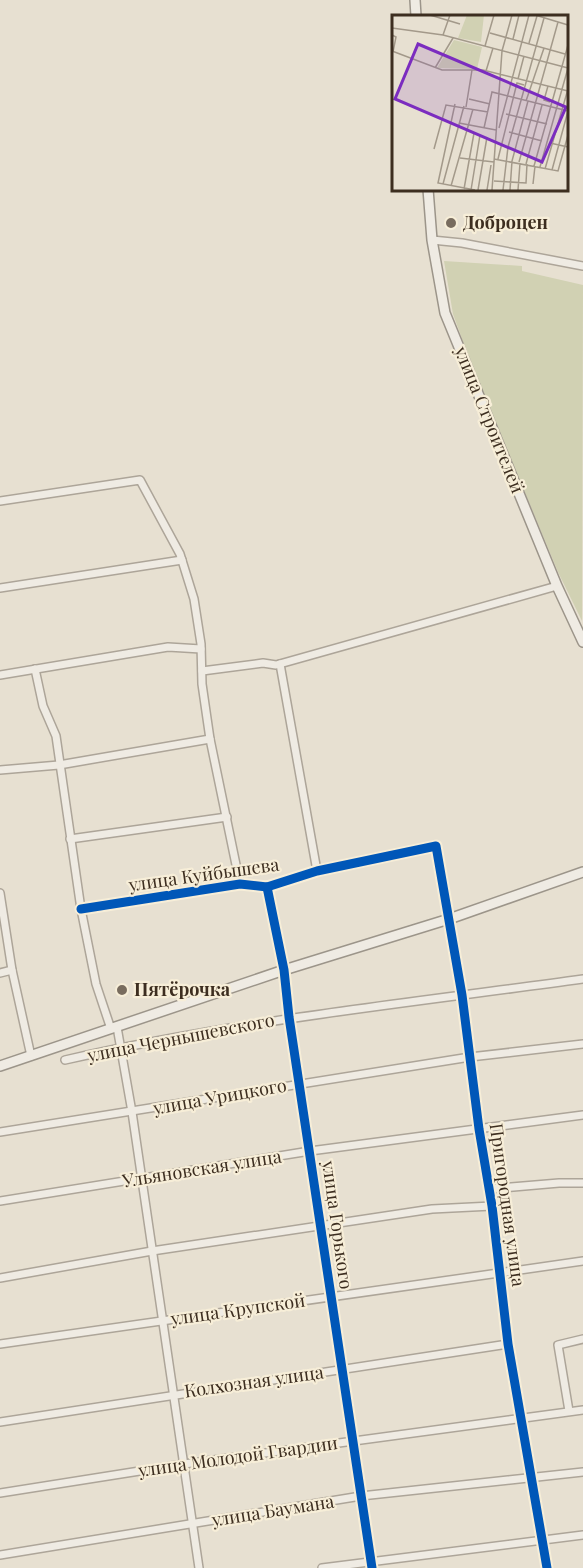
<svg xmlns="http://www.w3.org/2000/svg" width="583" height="1568" viewBox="0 0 583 1568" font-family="'Playfair Display',serif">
	<rect width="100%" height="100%" fill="#e7e0d1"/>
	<polygon fill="#d1d1b3" points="444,261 522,266 522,271 583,285 582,621 558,572 469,358 453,314"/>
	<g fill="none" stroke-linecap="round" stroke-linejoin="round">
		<defs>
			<g id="street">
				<polyline points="432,240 462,243 583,266"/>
				<polyline points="0,501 140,480 180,554 194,599 201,644 202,684 210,739 240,884"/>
				<polyline points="0,588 182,560"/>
				<polyline points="280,664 317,871"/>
				<polyline points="35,669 43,706 56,736 81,909 96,984 111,1029"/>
				<polyline points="202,671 263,663 276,665 557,586"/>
				<polyline points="0,675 168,647 201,649"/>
				<polyline points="0,770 59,765 210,739"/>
				<polyline points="70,839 227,817"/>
				<polyline points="267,887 284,970 289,1017 372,1568"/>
				<polyline points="0,893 12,970 31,1056"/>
				<polyline points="81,909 240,884 267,887 317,871 436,846 462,995 479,1129 492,1206 508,1344 547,1568"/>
				<polyline points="0,973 12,970"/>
				<polyline points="117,1027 132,1112 199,1568"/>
				<path d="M65 1060C235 1021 410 1003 583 979"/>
				<polyline points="0,1132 470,1057 583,1044"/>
				<polyline points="489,1189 559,1183 583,1183"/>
				<polyline points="0,1201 310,1151 583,1115"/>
				<polyline points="0,1278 152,1251 432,1209 492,1206"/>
				<polyline points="0,1344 583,1261"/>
				<polyline points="569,1411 558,1345 583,1339"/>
				<polyline points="0,1422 508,1344"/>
				<polyline points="0,1493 184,1464 583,1410"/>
				<polyline points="0,1555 361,1496 583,1472"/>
				<polyline points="322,1568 583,1535"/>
			</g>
			<g id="secondary">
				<polyline points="415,0 416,16"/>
				<polyline points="428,189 432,240 445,313 557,586 583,642"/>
				<polyline points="0,1066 284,970 449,919 583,872"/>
			</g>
		</defs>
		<use href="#street" stroke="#ada599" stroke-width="10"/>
		<use href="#secondary" stroke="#9c958a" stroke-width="12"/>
		<use href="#street" stroke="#efebe3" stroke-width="7"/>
		<use href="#secondary" stroke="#efebe3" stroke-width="9"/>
		<defs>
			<g id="cycleway">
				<polyline points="267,887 284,970 289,1017 372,1568"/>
				<polyline points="81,909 240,884 267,887 317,871 436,846 462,995 479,1129 492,1206 508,1344 547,1568"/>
			</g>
		</defs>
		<use href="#cycleway" stroke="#f7eed8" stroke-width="13"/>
		<use href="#cycleway" stroke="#0057b8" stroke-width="9"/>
	</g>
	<g fill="#786c5e" stroke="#f7eed8" stroke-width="2">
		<circle cx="451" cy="223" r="6"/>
		<circle cx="122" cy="990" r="6"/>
	</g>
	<g text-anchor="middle" stroke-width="4.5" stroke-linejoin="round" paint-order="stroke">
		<g font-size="18" font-weight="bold" fill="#3d2e20" stroke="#f7eed8" text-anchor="start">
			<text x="463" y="229">Доброцен</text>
			<text x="134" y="996">Пятёрочка</text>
		</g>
		<g font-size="18" fill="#3d2e20" stroke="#f7eed8">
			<text transform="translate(489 420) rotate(68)" y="6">улица Строителей</text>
			<text transform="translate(204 875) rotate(-8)" y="6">улица Куйбышева</text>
			<text transform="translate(181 1038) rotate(-11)" y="6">улица Чернышевского</text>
			<text transform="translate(220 1097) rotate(-10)" y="6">улица Урицкого</text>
			<text transform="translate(202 1169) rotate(-9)" y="6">Ульяновская улица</text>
			<text transform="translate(507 1205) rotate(82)" y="6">Пригородная улица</text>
			<text transform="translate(337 1225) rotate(82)" y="6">улица Горького</text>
			<text transform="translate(238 1310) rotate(-8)" y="6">улица Крупской</text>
			<text transform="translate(254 1382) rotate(-8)" y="6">Колхозная улица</text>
			<text transform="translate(238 1457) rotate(-8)" y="6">улица Молодой Гвардии</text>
			<text transform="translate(273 1511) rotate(-9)" y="6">улица Баумана</text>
		</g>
	</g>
	<g transform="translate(392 15)">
		<rect width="176" height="176" fill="#e7e0d1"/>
		<path d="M75 0H92L89 27 66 23ZM62 25 90 32 85 54 45 53Z" fill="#d1d1b3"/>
		<path fill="none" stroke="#a3998a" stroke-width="1.5" d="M38 0 68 9M143 0 176 10M0 13 51 20 176 53M98 18 173 39M0 20 4 22 1 37M51 20 58 0M121 24 127 0M137 28 145 1M93 31 102 0M0 36 50 55H91L176 76M43 53 61 23M94 56 101 33M126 64 132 41M156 71 152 85 158 87M77 84 98 89M134 86 152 33M63 89 46 168 83 175M74 92 80 55M114 99 155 109M67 108 104 115M92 113 100 77 176 96M107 113 137 0M117 117 150 126M158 128 176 132M42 134 54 90 96 97M68 143 102 147M102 144 166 156 176 120M106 144 125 68 132 70M127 147 166 7M134 149 150 90M142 151 176 30M148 152 176 53M153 154 176 74M160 155 176 96M102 166 134 168 135 149M51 169 72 91M141 169 143 151M59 171 81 94M72 174 82 118M79 175 88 120M86 175 95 122M95 175 99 150M100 175 110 36 120 0M111 175 116 132 152 3M118 175 120 146 136 86M126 175 128 148"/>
		<path fill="#7b2cbf" fill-opacity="0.15" stroke="#7b2cbf" stroke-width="3" d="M26 29 174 92 150 147 3 84Z"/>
		<rect width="176" height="176" fill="none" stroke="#3d2e20" stroke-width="3"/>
	</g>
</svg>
